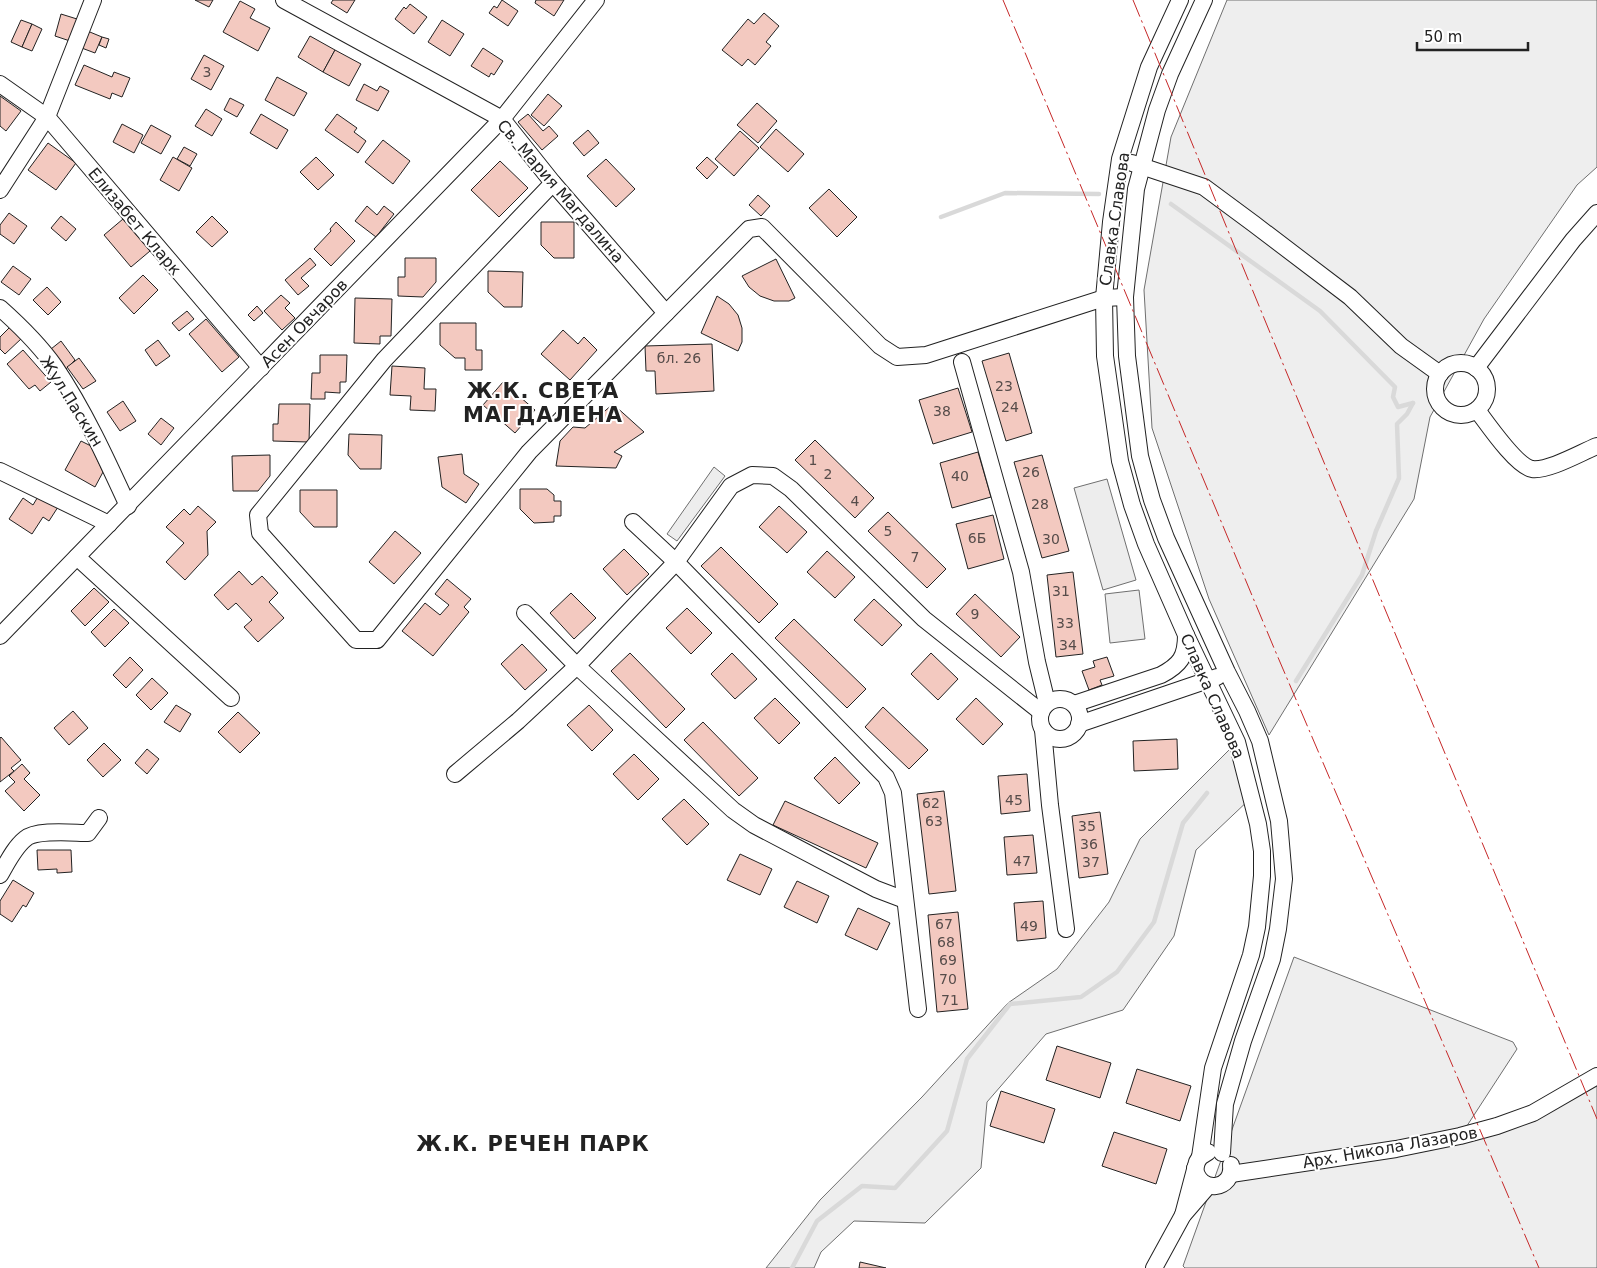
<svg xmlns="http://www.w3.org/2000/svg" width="1597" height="1268" viewBox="0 0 1597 1268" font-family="'DejaVu Sans',sans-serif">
	<rect width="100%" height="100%" fill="#fff"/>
	<g fill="#eee" stroke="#6f6f6f">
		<polygon points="1227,0 1597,0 1597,167 1577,185 1484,319 1430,417 1414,499 1269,735 1209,599 1152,428 1144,290 1171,137"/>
		<polygon points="1237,742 1252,797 1196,850 1174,936 1123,1010 1046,1034 987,1102 981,1168 925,1223 854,1221 821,1252 814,1268 766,1268 820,1200 922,1097 1008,1003 1057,969 1109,902 1140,839"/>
		<polygon points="1294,957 1513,1042 1517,1049 1461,1135 1497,1126 1597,1076 1597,1268 1185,1268 1183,1266"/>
	</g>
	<g fill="#ededed" stroke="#6f6f6f">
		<polygon points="714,467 725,476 677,541 667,534"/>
		<polygon points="1107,479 1136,580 1103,590 1074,488"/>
		<polygon points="1139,590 1145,639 1110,643 1105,594"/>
	</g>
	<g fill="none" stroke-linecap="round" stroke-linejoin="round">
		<g stroke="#d9d9d9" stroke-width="4.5">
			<polyline points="1171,204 1320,311 1395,387 1393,397 1398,407 1413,403"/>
			<polyline points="941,217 1005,193 1099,194"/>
			<polyline points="1296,681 1362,575 1376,531 1399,478 1397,424 1407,414 1413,403"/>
			<polyline points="792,1268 817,1221 862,1186 895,1188 947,1131 967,1059 1010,1004 1081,997 1117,972 1154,922 1183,823 1207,793"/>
		</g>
	</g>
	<g fill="#f3c9c0" stroke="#222">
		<polygon points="195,0 213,0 209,7"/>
		<polygon points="333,0 355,0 347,13 331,3"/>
		<polygon points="502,0 518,11 508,26 489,13 494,6 497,8"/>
		<polygon points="536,0 564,0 554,16 535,3"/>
		<polygon points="240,1 255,9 250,18 270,28 258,51 223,32"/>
		<polygon points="410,4 427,17 414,34 395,19 404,7 406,9"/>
		<polygon points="764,13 779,26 766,42 771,46 755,65 748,59 742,66 722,50 748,19 754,24"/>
		<polygon points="61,14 77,19 70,41 55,36"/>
		<polygon points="21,20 32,24 22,47 11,42"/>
		<polygon points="442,20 464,34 450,56 428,42"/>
		<polygon points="32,24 42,29 32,51 22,47"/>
		<polygon points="85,30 102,37 95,53 79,47"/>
		<polygon points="310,36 335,50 323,72 298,57"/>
		<polygon points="102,37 109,39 106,48 99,45"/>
		<polygon points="483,48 503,61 494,75 491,73 489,77 471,66"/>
		<polygon points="335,50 361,64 349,86 323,72"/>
		<polygon points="204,55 224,66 211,90 191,79"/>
		<polygon points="84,65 112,77 114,72 130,78 122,97 112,93 110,99 75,85"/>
		<polygon points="277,77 307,93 294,116 265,100"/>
		<polygon points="364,84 377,91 380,86 389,91 378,111 356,100"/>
		<polygon points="548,94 562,106 544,126 531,115"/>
		<polygon points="0,96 21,111 6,131 0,126"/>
		<polygon points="230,98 244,105 237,117 224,110"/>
		<polygon points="757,103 777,121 758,143 737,125"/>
		<polygon points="206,109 222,119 212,136 195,126"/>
		<polygon points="261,114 288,130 277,149 250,133"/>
		<polygon points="337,114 357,128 354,132 366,141 358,153 325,130"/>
		<polygon points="528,114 543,131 549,126 558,136 542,150 518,122"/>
		<polygon points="122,124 143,135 134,153 113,142"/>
		<polygon points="151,125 171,136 161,154 141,143"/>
		<polygon points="776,129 804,154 788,172 760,147"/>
		<polygon points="588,130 599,143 584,156 573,143"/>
		<polygon points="740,131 759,148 734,176 715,159"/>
		<polygon points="383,140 410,161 393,184 365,162"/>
		<polygon points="48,143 76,163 56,190 28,170"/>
		<polygon points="184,147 197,154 190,166 177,159"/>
		<polygon points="173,157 192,168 179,191 160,180"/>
		<polygon points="316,157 334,175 318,190 300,172"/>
		<polygon points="707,157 718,167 707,179 696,168"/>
		<polygon points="606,159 635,189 616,207 587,176"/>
		<polygon points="500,161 528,188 499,217 471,190"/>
		<polygon points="829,189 857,217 837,237 809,208"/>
		<polygon points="758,195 770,206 761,216 749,205"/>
		<polygon points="367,206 377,215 384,206 394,214 376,237 355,221"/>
		<polygon points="9,213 27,226 14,244 0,234 0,225"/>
		<polygon points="61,216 76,229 66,241 51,228"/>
		<polygon points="212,216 228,232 212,247 196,232"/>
		<polygon points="123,219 150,251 131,267 104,235"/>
		<polygon points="336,222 355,241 331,266 314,249 331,231 330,229"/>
		<polygon points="541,222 574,222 574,258 554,258 541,245"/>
		<polygon points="310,258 316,265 301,278 309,286 298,295 285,280"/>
		<polygon points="405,258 436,258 436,282 423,297 398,296 398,277 405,277"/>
		<polygon points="776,259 795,298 789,301 774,301 760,296 749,287 742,276"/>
		<polygon points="13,266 31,279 19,295 1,282"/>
		<polygon points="488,271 523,272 522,307 504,307 488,292"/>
		<polygon points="143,275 158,290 134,314 119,298"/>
		<polygon points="47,287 61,302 48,315 33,300"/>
		<polygon points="281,295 290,303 285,308 295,318 282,330 264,311"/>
		<polygon points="717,296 729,304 738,315 742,328 742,342 738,351 701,333"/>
		<polygon points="355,298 392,299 391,336 380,336 380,344 354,343"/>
		<polygon points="257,306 263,313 254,321 248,315"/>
		<polygon points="187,311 194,319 179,331 172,323"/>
		<polygon points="206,319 239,357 222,372 189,334"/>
		<polygon points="440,323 476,323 476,350 482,350 482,370 465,370 465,358 455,358 440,345"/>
		<polygon points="11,326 22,338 5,354 0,349 0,337"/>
		<polygon points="563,330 578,344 584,337 597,350 570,380 541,354"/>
		<polygon points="158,340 170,356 156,366 145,350"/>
		<polygon points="61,341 75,360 62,373 46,353"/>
		<polygon points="712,344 714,391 656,394 655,371 646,371 645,346"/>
		<polygon points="23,350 51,382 40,391 35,385 29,389 7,364"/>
		<polygon points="1009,353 1032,433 1006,441 982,361"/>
		<polygon points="320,355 347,355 346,382 340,382 340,393 325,392 325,399 311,399 312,373 320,373"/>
		<polygon points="79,358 96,381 83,389 67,367"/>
		<polygon points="392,366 425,368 424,389 436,389 435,411 410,410 411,396 390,395"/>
		<polygon points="503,382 535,410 515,433 483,405"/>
		<polygon points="958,388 972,432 933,444 919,400"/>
		<polygon points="123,401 136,421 120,431 107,412"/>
		<polygon points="279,404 310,404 309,442 273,441 273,424 278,424"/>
		<polygon points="613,404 644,432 614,452 622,456 616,468 556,466 560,441 573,427 585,428"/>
		<polygon points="161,418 174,428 161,445 148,434"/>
		<polygon points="349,434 382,435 381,469 360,469 348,455"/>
		<polygon points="815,440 874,498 855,518 795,460"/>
		<polygon points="81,441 91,446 103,472 95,487 65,470"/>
		<polygon points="978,452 991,497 952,508 940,463"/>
		<polygon points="462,454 464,474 479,484 466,503 442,487 438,457"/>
		<polygon points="270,455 270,476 258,491 233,491 232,456"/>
		<polygon points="1042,455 1069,551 1042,558 1014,462"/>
		<polygon points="520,489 547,489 554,495 554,501 561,501 561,516 554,516 554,522 534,523 520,509"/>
		<polygon points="300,490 337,490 337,527 314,527 300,512"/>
		<polygon points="39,495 58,507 49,521 43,517 32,534 9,519 23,498 33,505"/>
		<polygon points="198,506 216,522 207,531 208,555 185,580 166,562 184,543 166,527 184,509 190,515"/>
		<polygon points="779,506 807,532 787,553 759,527"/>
		<polygon points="888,512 946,569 927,588 868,531"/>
		<polygon points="993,515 1004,559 968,569 956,524"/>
		<polygon points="395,531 421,553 394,584 369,562"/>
		<polygon points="721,547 778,604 759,623 701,566"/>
		<polygon points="624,549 649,574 627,595 603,569"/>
		<polygon points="827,551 855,577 835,598 807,572"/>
		<polygon points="239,571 252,585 262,576 278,593 269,602 284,618 258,642 244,627 252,620 236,603 228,610 214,595"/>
		<polygon points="1073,572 1083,654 1056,657 1047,575"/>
		<polygon points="447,579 471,599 464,607 469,612 433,656 402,631 425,603 440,615 449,605 435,594"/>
		<polygon points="94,588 109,602 85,626 71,611"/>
		<polygon points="571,593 596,618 574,639 550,613"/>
		<polygon points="975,594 1020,637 1001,657 956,614"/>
		<polygon points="874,599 902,625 882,646 854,620"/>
		<polygon points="687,608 712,633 691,654 666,628"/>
		<polygon points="114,609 129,623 105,647 91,632"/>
		<polygon points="794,619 866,689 847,708 775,638"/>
		<polygon points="522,644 547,670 525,690 501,664"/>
		<polygon points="630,653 685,709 666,728 611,671"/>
		<polygon points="732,653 757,679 735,699 711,674"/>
		<polygon points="931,653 958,679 938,700 911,674"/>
		<polygon points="130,657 143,670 126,688 113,675"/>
		<polygon points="1107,657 1114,676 1100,680 1102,685 1089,690 1082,671 1095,667 1093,661"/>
		<polygon points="152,678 168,693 151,710 136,695"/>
		<polygon points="775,698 800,723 779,744 754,718"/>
		<polygon points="976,698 1003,724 983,745 956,719"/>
		<polygon points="176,705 191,714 180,732 164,722"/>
		<polygon points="589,705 613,730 592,751 567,725"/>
		<polygon points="883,707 928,750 909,769 865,727"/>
		<polygon points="73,711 88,728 69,745 54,728"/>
		<polygon points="238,712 260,733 240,753 218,732"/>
		<polygon points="703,722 758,778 739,796 684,740"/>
		<polygon points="1,737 21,760 11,768 14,771 0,782 0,738"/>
		<polygon points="1177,739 1178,769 1134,771 1133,741"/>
		<polygon points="104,743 121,760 103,777 87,760"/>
		<polygon points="147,749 159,759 147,774 135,763"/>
		<polygon points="634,754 659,779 638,800 613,774"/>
		<polygon points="835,757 860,783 839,804 814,778"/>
		<polygon points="22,764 30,773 24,779 40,795 24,811 5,791 15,782 9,776"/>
		<polygon points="1027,774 1030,811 1001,814 998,776"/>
		<polygon points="944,791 956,891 929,894 917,794"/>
		<polygon points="684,799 709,824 687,845 662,819"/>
		<polygon points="785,801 878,843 866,868 773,825"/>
		<polygon points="1100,812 1108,874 1079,878 1072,816"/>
		<polygon points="1033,835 1037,873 1007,875 1004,837"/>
		<polygon points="37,850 71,850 72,872 57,873 57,869 38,870"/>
		<polygon points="740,854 772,869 760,895 727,880"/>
		<polygon points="13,880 34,893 26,907 23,905 12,922 0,914 0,901"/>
		<polygon points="797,881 829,896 817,923 784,907"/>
		<polygon points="1043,901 1046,938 1017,941 1014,903"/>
		<polygon points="858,908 890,923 877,950 845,935"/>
		<polygon points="958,912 968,1009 937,1012 928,915"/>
		<polygon points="1057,1046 1111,1063 1100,1098 1046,1080"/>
		<polygon points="1137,1069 1191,1086 1180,1121 1126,1103"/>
		<polygon points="1001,1091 1055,1109 1044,1143 990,1126"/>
		<polygon points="1114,1132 1167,1149 1156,1184 1102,1166"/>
		<polygon points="860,1262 886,1268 859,1268"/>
	</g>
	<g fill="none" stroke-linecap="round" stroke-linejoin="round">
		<defs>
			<g id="minor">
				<polyline points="284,0 502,119 553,183 666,313"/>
				<polyline points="1180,0 1149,67 1120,159 1111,222 1104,298 1105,356 1120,461 1132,505 1146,544 1186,635 1237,742 1258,824 1262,851 1262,876 1257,927 1251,955 1213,1068 1200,1157"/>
				<polyline points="1204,0 1170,74 1157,110 1136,189 1125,297 1127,356 1140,456 1152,500 1166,538 1227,672 1247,711 1260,741 1279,821 1284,879 1278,929 1272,959 1243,1041 1225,1104 1222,1153"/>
				<polyline points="0,84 47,117 261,368"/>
				<polyline points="1132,163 1204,187 1254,224 1350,297 1401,346 1440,374"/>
				<polyline points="553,183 384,360 258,515 260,533 356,640 377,640 529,452 749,229 762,227 880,346 897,357 926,355 1104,298 1125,297"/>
				<polyline points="0,190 47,117 93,0"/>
				<path d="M0 308C18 324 41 347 55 367 84 410 106 458 128 506"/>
				<polyline points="962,362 1021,572 1037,662 1047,703"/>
				<circle cx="1461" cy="389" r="26"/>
				<polyline points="1476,368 1573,240 1597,213"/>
				<path d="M1477 410C1487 423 1516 466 1532 469 1549 471 1580 453 1597 446"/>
				<polyline points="0,471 109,524"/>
				<polyline points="633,522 676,562 886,777 893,793 918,1009"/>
				<polyline points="77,557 231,698"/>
				<polyline points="525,613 577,666 733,810 754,825 876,889 905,900"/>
				<polyline points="0,636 502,119 596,0"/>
				<circle cx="1060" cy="719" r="20"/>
				<path d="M1074 704 1161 675C1180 665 1186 657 1186 635"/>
				<polyline points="1079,724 1217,677"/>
				<polyline points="1043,730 1050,805 1066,929"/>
				<polyline points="455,774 518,721 577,666 676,562 731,486 752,475 773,476 791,489 924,619 1041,712"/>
				<path d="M0 875C7 863 14 848 25 839 36 829 73 833 88 833L99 818"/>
				<path d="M1195 1168C1199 1195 1234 1190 1231 1165"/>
				<polyline points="1231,1174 1396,1149 1460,1136 1497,1126 1533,1113 1597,1076"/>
				<polyline points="1183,1215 1197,1162 1200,1157 1208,1152"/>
				<polyline points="1154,1268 1183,1215 1208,1186"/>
			</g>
		</defs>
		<use href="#minor" stroke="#222" stroke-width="18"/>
		<use href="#minor" stroke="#fff" stroke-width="16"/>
		<g stroke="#c62828" stroke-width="1" stroke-dasharray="18 4 2.5 4" stroke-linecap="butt">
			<polyline points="1003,0 1274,648 1539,1268"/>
			<polyline points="1133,0 1271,335 1597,1119"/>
		</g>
	</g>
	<g text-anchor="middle" stroke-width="4" stroke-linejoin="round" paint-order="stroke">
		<g font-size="14" fill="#564c4a">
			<text x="207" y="77">3</text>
			<text x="679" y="363">бл. 26</text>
			<text x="1004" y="391">23</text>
			<text x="1010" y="412">24</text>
			<text x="942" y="416">38</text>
			<text x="813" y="465">1</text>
			<text x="1031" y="477">26</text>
			<text x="828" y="479">2</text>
			<text x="960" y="481">40</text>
			<text x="855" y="506">4</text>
			<text x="1040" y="509">28</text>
			<text x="888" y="536">5</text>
			<text x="977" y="543">6Б</text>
			<text x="1051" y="544">30</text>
			<text x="915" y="562">7</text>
			<text x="1061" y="596">31</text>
			<text x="975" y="619">9</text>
			<text x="1065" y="628">33</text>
			<text x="1068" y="650">34</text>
			<text x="1014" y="805">45</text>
			<text x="931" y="808">62</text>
			<text x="934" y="826">63</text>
			<text x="1087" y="831">35</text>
			<text x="1089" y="849">36</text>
			<text x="1022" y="866">47</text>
			<text x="1091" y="867">37</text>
			<text x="944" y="929">67</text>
			<text x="1029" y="931">49</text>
			<text x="946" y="947">68</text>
			<text x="948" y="965">69</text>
			<text x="948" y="984">70</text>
			<text x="950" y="1005">71</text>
		</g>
		<g font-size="16" fill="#222" stroke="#fff">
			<text transform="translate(561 191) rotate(49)" y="6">Св. Мария Магдалина</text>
			<text transform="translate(1114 219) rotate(-82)" y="6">Славка Славова</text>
			<text transform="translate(135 221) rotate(50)" y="6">Елизабет Кларк</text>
			<text transform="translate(304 323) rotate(-46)" y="6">Асен Овчаров</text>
			<text transform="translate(72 401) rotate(58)" y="6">Жул Паскин</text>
			<text transform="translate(1213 696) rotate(66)" y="6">Славка Славова</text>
			<text transform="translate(1390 1147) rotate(-10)" y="6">Арх. Никола Лазаров</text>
		</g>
		<g font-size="21" font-weight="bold" letter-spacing="1" fill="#222" stroke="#fff">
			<text x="543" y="398">Ж.К. СВЕТА<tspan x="543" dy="24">МАГДАЛЕНА</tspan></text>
			<text x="533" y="1151">Ж.К. РЕЧЕН ПАРК</text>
		</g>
	</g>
	<path d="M1417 42v8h111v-8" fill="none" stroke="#222222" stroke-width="2.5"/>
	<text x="1424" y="42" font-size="15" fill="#222222" stroke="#ffffff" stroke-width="4" paint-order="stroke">50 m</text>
</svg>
